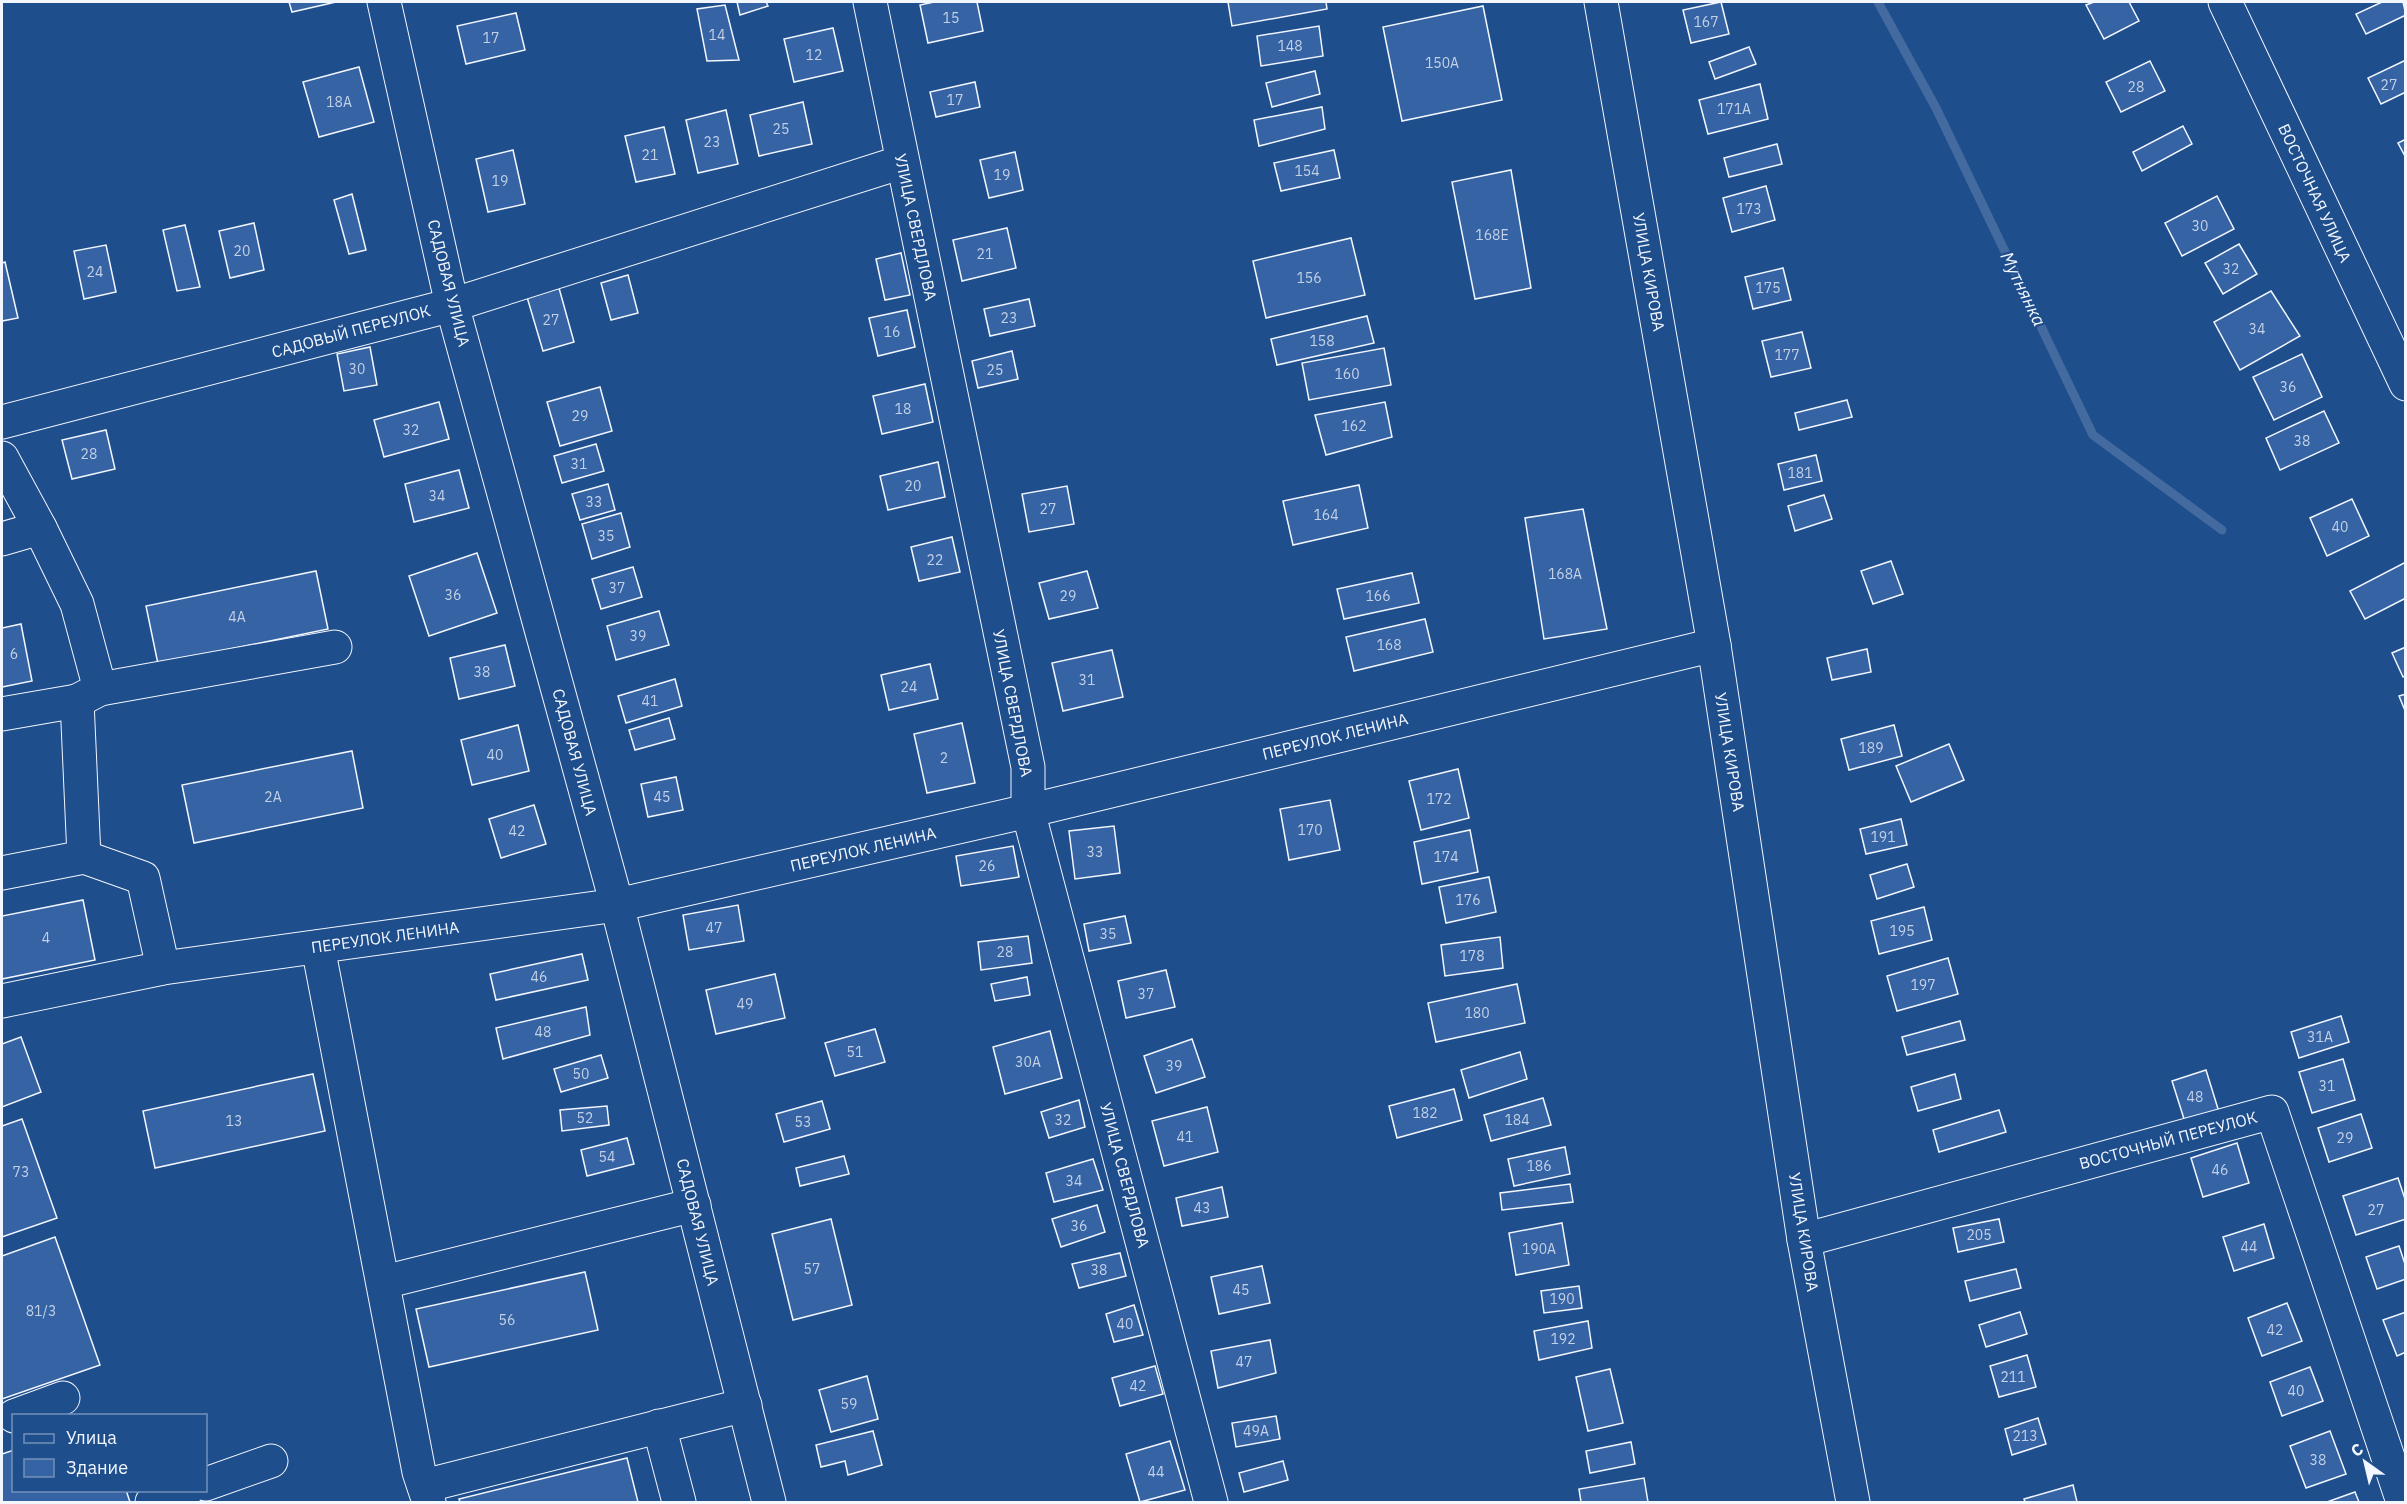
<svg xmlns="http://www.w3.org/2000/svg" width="2407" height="1504" viewBox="0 0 2407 1504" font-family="'IBM Plex Sans',sans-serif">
	<rect width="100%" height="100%" fill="#1f4e8c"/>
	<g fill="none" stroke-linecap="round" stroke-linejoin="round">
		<polyline stroke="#446ba0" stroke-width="9" points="1878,2 1936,108 2093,435 2222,530"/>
	</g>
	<g fill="#3563a3" stroke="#f2f6ff" stroke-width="1.5">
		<polygon points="289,2 336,2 292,12"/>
		<polygon points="737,2 766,2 768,6 740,15"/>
		<polygon points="934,2 977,2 983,31 928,43 920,5"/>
		<polygon points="1228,2 1326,2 1327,9 1232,26"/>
		<polygon points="1721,2 1729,34 1691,43 1683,10"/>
		<polygon points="2094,2 2129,2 2139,21 2104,39 2086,5"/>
		<polygon points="2382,2 2403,2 2406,15 2366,34 2356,14"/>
		<polygon points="725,5 739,60 707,61 697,9"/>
		<polygon points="1483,6 1502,100 1402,121 1383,27"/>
		<polygon points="516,13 525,50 466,64 457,26"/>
		<polygon points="1319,26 1323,56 1261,66 1257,36"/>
		<polygon points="833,28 843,71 794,82 784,39"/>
		<polygon points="1749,47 1756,64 1715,79 1709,62"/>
		<polygon points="2406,60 2406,92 2381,104 2368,78"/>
		<polygon points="2150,61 2165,91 2121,112 2106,82"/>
		<polygon points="359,67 374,122 319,137 303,82"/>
		<polygon points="1315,71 1320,94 1272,107 1266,83"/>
		<polygon points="975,82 980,107 936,117 930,92"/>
		<polygon points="1760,84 1768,119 1708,134 1699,100"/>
		<polygon points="803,102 812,144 759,156 750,115"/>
		<polygon points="1322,107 1325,129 1259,146 1254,120"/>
		<polygon points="726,110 738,164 698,173 686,120"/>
		<polygon points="2183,126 2192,144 2142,171 2133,152"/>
		<polygon points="664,127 675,174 636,182 625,136"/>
		<polygon points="2406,139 2406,158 2398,143"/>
		<polygon points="1777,144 1782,164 1729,177 1724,158"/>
		<polygon points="513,150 525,204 488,212 476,159"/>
		<polygon points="1334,150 1340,178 1281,191 1274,163"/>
		<polygon points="1015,152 1023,190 989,198 980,160"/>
		<polygon points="1511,170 1531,288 1475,299 1452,182"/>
		<polygon points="1766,186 1775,220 1732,232 1723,198"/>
		<polygon points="352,194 366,250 349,254 334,200"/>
		<polygon points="2217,196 2234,229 2182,256 2165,223"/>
		<polygon points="254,223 264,270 230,278 219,231"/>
		<polygon points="185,225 200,287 177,291 163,230"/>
		<polygon points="1007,228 1016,268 962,281 953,240"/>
		<polygon points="1351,238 1365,295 1266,318 1253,261"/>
		<polygon points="2239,244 2257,274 2223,294 2205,263"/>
		<polygon points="106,245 116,292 84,299 74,251"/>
		<polygon points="901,253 910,295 885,300 876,259"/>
		<polygon points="5,262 18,318 2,321 2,263"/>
		<polygon points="1783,268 1791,300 1753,309 1745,277"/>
		<polygon points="628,275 638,313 611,320 601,283"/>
		<polygon points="559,288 574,342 543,351 527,297"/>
		<polygon points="2271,291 2300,336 2240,370 2214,322"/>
		<polygon points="1029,299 1035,326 990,336 984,309"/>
		<polygon points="907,310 915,347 878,356 869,318"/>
		<polygon points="1367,316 1374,343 1277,365 1271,339"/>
		<polygon points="1802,332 1811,368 1771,377 1762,341"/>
		<polygon points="370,347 377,385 344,391 337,354"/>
		<polygon points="1384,348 1391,385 1309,400 1302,363"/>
		<polygon points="1012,351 1018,379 978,388 972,361"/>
		<polygon points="2302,354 2322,397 2274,420 2253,377"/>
		<polygon points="925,384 933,422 882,434 873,396"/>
		<polygon points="600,387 612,431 560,446 547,402"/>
		<polygon points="1847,400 1852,417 1799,430 1795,413"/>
		<polygon points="439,402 449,439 384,457 374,420"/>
		<polygon points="1385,402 1392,437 1326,455 1315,415"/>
		<polygon points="2324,411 2339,443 2280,470 2266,438"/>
		<polygon points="106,430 115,469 72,479 62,440"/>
		<polygon points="596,444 604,471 562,483 554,456"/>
		<polygon points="1816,455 1822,481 1784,490 1778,464"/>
		<polygon points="938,462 945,497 888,510 880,476"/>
		<polygon points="459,470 469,508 414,522 405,484"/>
		<polygon points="608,484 615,510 580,520 572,494"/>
		<polygon points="1359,485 1368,528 1293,545 1283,501"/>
		<polygon points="1067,486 1074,524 1029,532 1022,494"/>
		<polygon points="1824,495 1832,519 1795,531 1788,506"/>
		<polygon points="2352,499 2369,536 2327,556 2310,518"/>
		<polygon points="1583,509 1607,629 1544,639 1525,518"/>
		<polygon points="621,513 630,547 592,559 582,524"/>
		<polygon points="952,537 960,572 919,581 911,547"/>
		<polygon points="477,553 497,613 429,636 409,576"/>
		<polygon points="1891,561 1903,594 1873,604 1861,571"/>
		<polygon points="2406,562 2406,598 2365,619 2350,591"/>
		<polygon points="633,567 642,597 601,609 592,579"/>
		<polygon points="316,571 328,629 158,664 146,606"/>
		<polygon points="1087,571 1098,608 1049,619 1039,583"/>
		<polygon points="1412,573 1419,603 1344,619 1337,589"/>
		<polygon points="659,611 669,645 616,660 607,626"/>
		<polygon points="1425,619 1433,652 1354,671 1346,637"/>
		<polygon points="21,624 32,681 2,687 2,628"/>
		<polygon points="505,645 515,686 459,699 450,658"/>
		<polygon points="2406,647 2406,675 2403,677 2392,653"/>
		<polygon points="1867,649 1871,672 1832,680 1827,658"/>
		<polygon points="1112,650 1123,697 1063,711 1052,663"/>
		<polygon points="930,664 938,699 889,710 881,675"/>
		<polygon points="675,679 682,706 626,723 618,696"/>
		<polygon points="2406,694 2406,713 2399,696"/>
		<polygon points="669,718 675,739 635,750 629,730"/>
		<polygon points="962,723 975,783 927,793 914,734"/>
		<polygon points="518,725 529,771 472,785 461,740"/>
		<polygon points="1894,725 1902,756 1849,770 1841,739"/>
		<polygon points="1949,744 1964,780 1911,802 1896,766"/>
		<polygon points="352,751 363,808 194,843 182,785"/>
		<polygon points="1458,769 1469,818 1421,830 1409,781"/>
		<polygon points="676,777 683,810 648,817 641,784"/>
		<polygon points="1330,800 1340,850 1289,860 1280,809"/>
		<polygon points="534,805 546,844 501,858 489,819"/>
		<polygon points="1901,819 1907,845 1866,854 1860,829"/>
		<polygon points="1114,826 1120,873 1075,879 1069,831"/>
		<polygon points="1470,830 1478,872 1422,884 1414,842"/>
		<polygon points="1013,846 1019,877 961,886 956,856"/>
		<polygon points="1907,864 1914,887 1877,899 1870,875"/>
		<polygon points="1489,877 1496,912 1446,923 1439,887"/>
		<polygon points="83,900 95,960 2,979 2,916"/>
		<polygon points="738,905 744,941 689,950 683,915"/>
		<polygon points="1924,907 1932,940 1879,954 1871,921"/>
		<polygon points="1125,916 1131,943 1089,951 1084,924"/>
		<polygon points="1028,936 1032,963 981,970 978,942"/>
		<polygon points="1500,937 1503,968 1445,976 1441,945"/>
		<polygon points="582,954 588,980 496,1000 490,974"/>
		<polygon points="1948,958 1958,994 1897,1011 1887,976"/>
		<polygon points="1166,970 1175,1007 1126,1018 1118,981"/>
		<polygon points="775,974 785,1018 716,1034 706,990"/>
		<polygon points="1027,977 1030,995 995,1001 991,984"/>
		<polygon points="1517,984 1525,1023 1436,1042 1428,1003"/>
		<polygon points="586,1007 590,1035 503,1059 496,1028"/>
		<polygon points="2341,1016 2349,1042 2299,1058 2291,1032"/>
		<polygon points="1960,1021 1965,1040 1907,1055 1902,1037"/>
		<polygon points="875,1029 885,1062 835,1076 825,1043"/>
		<polygon points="1050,1031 1062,1078 1005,1094 993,1047"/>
		<polygon points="21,1037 41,1092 2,1107 2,1044"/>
		<polygon points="1192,1039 1205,1077 1156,1093 1144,1056"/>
		<polygon points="1520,1052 1527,1079 1469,1098 1461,1070"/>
		<polygon points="601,1055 608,1078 561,1092 554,1069"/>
		<polygon points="2343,1059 2355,1100 2312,1113 2299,1072"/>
		<polygon points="2206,1070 2219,1112 2185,1122 2172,1081"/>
		<polygon points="313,1074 325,1131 155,1168 143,1111"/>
		<polygon points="1955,1074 1961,1099 1918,1111 1911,1087"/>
		<polygon points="1454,1089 1462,1120 1397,1138 1389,1106"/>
		<polygon points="1543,1098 1551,1125 1491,1141 1484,1115"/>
		<polygon points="1079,1100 1085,1127 1049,1138 1041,1112"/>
		<polygon points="822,1101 830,1129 784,1142 776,1114"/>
		<polygon points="607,1106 609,1125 562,1131 560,1110"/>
		<polygon points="1207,1107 1218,1152 1164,1166 1152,1121"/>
		<polygon points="1999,1110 2006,1132 1939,1152 1933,1130"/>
		<polygon points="2361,1114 2372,1148 2329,1162 2318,1128"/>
		<polygon points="22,1119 57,1218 2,1237 2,1126"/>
		<polygon points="627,1138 634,1164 587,1176 581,1150"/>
		<polygon points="2237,1143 2249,1183 2203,1197 2191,1158"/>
		<polygon points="1565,1147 1570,1174 1514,1186 1508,1159"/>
		<polygon points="844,1156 849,1174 800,1186 796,1168"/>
		<polygon points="1093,1159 1103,1190 1054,1202 1046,1173"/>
		<polygon points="2398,1178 2406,1202 2406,1219 2356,1235 2343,1196"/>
		<polygon points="1570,1184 1573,1202 1502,1210 1500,1193"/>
		<polygon points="1222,1187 1228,1217 1182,1226 1176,1198"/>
		<polygon points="1097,1205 1105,1232 1061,1247 1052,1219"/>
		<polygon points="831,1219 852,1305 793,1320 772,1234"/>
		<polygon points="1999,1219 2004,1242 1958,1252 1953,1228"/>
		<polygon points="1562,1223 1569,1265 1516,1275 1509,1233"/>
		<polygon points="2264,1224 2274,1258 2234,1271 2223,1237"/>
		<polygon points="55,1237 100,1365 2,1399 2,1256"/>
		<polygon points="2399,1246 2406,1267 2406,1279 2377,1289 2366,1257"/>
		<polygon points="1120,1253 1126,1276 1079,1288 1072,1264"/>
		<polygon points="1262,1266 1270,1303 1219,1314 1211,1277"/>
		<polygon points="2016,1269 2021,1288 1970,1301 1965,1281"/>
		<polygon points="585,1272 598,1330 429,1367 416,1309"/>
		<polygon points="1579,1286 1582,1308 1544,1313 1541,1291"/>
		<polygon points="2287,1303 2302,1341 2262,1356 2248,1318"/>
		<polygon points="1134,1305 1143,1335 1114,1342 1106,1314"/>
		<polygon points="2020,1312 2027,1334 1986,1347 1979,1325"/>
		<polygon points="2406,1312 2406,1352 2397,1356 2383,1320"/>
		<polygon points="1588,1321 1592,1348 1539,1360 1534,1331"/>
		<polygon points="1270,1340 1276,1373 1218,1388 1211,1351"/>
		<polygon points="2027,1355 2036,1387 1999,1397 1990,1366"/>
		<polygon points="1155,1366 1163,1394 1120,1406 1112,1378"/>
		<polygon points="2310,1367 2323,1401 2282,1416 2270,1382"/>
		<polygon points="1610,1369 1623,1423 1588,1431 1576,1377"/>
		<polygon points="867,1376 878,1419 831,1432 819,1390"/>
		<polygon points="1276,1416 1280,1439 1236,1447 1232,1423"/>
		<polygon points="2038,1418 2046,1444 2012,1455 2005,1429"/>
		<polygon points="873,1431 882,1465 848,1475 845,1461 821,1467 816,1445"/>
		<polygon points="2330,1431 2346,1474 2306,1488 2290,1446"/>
		<polygon points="1170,1441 1185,1490 1140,1502 1126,1454"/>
		<polygon points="1631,1442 1635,1464 1590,1473 1586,1451"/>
		<polygon points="14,1450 14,1490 126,1490 130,1502 2,1502 2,1454"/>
		<polygon points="627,1458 638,1502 460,1502 459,1499"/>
		<polygon points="1283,1461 1288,1480 1244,1492 1239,1473"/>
		<polygon points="1644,1478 1648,1502 1581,1502 1579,1489"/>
		<polygon points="2073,1485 2077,1502 2025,1502 2024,1499"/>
		<polygon points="2355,1492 2359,1502 2327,1502"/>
	</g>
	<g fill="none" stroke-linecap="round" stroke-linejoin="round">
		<defs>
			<g id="minor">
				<polyline points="384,2 452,305 617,905 769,1502"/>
				<polyline points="870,2 1028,767 1028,811 1211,1502"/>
				<polyline points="2225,2 2406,384"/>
				<polyline points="2,422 452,305 902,162"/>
				<polyline points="2,458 40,528 77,604 100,689 77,701 84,857 143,878 163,968"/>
				<polyline points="2,539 40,528"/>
				<polyline points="100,689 335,647"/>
				<polyline points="2,714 77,701"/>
				<polyline points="2,873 84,857"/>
				<polyline points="318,947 419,1472 429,1502"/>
				<polyline points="2,1001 163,968 617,905 1028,811 1714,645"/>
				<polyline points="1804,1240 2272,1112 2403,1502"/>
				<polyline points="384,1282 694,1205"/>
				<polyline points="14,1416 63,1398"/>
				<polyline points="659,1426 679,1502"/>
				<polyline points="206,1484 271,1461"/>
				<polyline points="424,1486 745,1405"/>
				<polyline points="152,1502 187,1490"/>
			</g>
			<polyline id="major" points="1601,2 1714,645 1804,1240 1853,1502"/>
		</defs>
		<use href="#minor" stroke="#f2f6ff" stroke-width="35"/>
		<use href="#major" stroke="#f2f6ff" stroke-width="35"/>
		<use href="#minor" stroke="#1f4e8c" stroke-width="33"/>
		<use href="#major" stroke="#1f4e8c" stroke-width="33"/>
	</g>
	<g text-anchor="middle" stroke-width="4.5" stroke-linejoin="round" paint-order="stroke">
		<g font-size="14" fill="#c3d1e8">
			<text x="951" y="23">15</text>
			<text x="1706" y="27">167</text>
			<text x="717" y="40">14</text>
			<text x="491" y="43">17</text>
			<text x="1290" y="51">148</text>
			<text x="814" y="60">12</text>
			<text x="1442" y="68">150А</text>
			<text x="2389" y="90">27</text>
			<text x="2136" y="92">28</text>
			<text x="955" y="105">17</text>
			<text x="339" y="107">18А</text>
			<text x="1734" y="114">171А</text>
			<text x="781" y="134">25</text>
			<text x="712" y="147">23</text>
			<text x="650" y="160">21</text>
			<text x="1307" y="176">154</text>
			<text x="1002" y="180">19</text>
			<text x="500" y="186">19</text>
			<text x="1749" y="214">173</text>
			<text x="2200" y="231">30</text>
			<text x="1492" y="240">168Е</text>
			<text x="242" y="256">20</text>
			<text x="985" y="259">21</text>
			<text x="2231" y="274">32</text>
			<text x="95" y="277">24</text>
			<text x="1309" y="283">156</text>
			<text x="1768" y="293">175</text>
			<text x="1009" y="323">23</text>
			<text x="551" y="325">27</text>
			<text x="2257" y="334">34</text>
			<text x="892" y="337">16</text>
			<text x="1322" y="346">158</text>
			<text x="1787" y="360">177</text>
			<text x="357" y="374">30</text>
			<text x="995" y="375">25</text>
			<text x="1347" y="379">160</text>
			<text x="2288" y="392">36</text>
			<text x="903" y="414">18</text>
			<text x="580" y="421">29</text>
			<text x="1354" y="431">162</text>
			<text x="411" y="435">32</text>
			<text x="2302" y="446">38</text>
			<text x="89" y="459">28</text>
			<text x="579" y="469">31</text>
			<text x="1800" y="478">181</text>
			<text x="913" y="491">20</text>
			<text x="437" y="501">34</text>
			<text x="594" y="507">33</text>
			<text x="1048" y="514">27</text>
			<text x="1326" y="520">164</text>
			<text x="2340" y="532">40</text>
			<text x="606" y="541">35</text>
			<text x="935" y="565">22</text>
			<text x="1565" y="579">168А</text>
			<text x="617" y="593">37</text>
			<text x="453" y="600">36</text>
			<text x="1068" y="601">29</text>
			<text x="1378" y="601">166</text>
			<text x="237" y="622">4А</text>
			<text x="638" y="641">39</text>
			<text x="1389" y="650">168</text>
			<text x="14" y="659">6</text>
			<text x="482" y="677">38</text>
			<text x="1087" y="685">31</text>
			<text x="909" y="692">24</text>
			<text x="650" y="706">41</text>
			<text x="1871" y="753">189</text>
			<text x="495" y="760">40</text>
			<text x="944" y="763">2</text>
			<text x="273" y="802">2А</text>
			<text x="662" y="802">45</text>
			<text x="1439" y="804">172</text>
			<text x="1310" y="835">170</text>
			<text x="517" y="836">42</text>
			<text x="1883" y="842">191</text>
			<text x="1095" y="857">33</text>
			<text x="1446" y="862">174</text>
			<text x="987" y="871">26</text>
			<text x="1468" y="905">176</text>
			<text x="714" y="933">47</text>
			<text x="1902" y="936">195</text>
			<text x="1108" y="939">35</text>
			<text x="46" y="943">4</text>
			<text x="1005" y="957">28</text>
			<text x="1472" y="961">178</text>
			<text x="539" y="982">46</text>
			<text x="1923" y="990">197</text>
			<text x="1146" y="999">37</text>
			<text x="745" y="1009">49</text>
			<text x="1477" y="1018">180</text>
			<text x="543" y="1037">48</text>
			<text x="2320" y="1042">31А</text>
			<text x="855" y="1057">51</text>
			<text x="1028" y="1067">30А</text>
			<text x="1174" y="1071">39</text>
			<text x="581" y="1079">50</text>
			<text x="2327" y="1091">31</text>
			<text x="2195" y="1102">48</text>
			<text x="1425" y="1118">182</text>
			<text x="585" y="1123">52</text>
			<text x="1063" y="1125">32</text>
			<text x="1517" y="1125">184</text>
			<text x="234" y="1126">13</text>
			<text x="803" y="1127">53</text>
			<text x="1185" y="1142">41</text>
			<text x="2345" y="1143">29</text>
			<text x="607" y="1162">54</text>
			<text x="1539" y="1171">186</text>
			<text x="2220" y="1175">46</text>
			<text x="21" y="1177">73</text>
			<text x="1074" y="1186">34</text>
			<text x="1202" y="1213">43</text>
			<text x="2376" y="1215">27</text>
			<text x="1079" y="1231">36</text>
			<text x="1979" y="1240">205</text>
			<text x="2249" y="1252">44</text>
			<text x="1539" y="1254">190А</text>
			<text x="812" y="1274">57</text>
			<text x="1099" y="1275">38</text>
			<text x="1241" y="1295">45</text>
			<text x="1562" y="1304">190</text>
			<text x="41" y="1316">81/3</text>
			<text x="507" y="1325">56</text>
			<text x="1125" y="1329">40</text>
			<text x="2275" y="1335">42</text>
			<text x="1563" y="1344">192</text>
			<text x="1244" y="1367">47</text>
			<text x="2013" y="1382">211</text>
			<text x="1138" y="1391">42</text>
			<text x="2296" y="1396">40</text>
			<text x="849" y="1409">59</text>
			<text x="1256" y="1436">49А</text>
			<text x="2025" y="1441">213</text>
			<text x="2318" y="1465">38</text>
			<text x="1156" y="1477">44</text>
		</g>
		<g font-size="16" fill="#f2f6ff" stroke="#1f4e8c">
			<text transform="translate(2315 193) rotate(65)" y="6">ВОСТОЧНАЯ УЛИЦА</text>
			<text transform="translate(916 227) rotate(78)" y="6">УЛИЦА СВЕРДЛОВА</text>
			<text transform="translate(1649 272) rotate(80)" y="6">УЛИЦА КИРОВА</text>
			<text transform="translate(449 283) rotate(76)" y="6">САДОВАЯ УЛИЦА</text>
			<text transform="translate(351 331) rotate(-15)" y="6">САДОВЫЙ ПЕРЕУЛОК</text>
			<text transform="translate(1013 703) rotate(79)" y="6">УЛИЦА СВЕРДЛОВА</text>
			<text transform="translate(1335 736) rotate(-14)" y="6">ПЕРЕУЛОК ЛЕНИНА</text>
			<text transform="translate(575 752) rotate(75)" y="6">САДОВАЯ УЛИЦА</text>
			<text transform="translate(1730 752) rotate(81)" y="6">УЛИЦА КИРОВА</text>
			<text transform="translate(863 849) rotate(-13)" y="6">ПЕРЕУЛОК ЛЕНИНА</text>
			<text transform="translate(385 937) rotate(-8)" y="6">ПЕРЕУЛОК ЛЕНИНА</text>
			<text transform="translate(2168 1140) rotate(-15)" y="6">ВОСТОЧНЫЙ ПЕРЕУЛОК</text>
			<text transform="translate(1125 1175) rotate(75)" y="6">УЛИЦА СВЕРДЛОВА</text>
			<text transform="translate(698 1222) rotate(76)" y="6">САДОВАЯ УЛИЦА</text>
			<text transform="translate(1804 1232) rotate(81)" y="6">УЛИЦА КИРОВА</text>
		</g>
		<g font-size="18" font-style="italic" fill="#f2f6ff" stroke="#1f4e8c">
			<text transform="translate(2023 289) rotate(64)" y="6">Мутнянка</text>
		</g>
	</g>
	<rect width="2407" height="1504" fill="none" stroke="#f2f6ff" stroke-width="6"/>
	<rect x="12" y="1414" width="195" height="78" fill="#1f4e8c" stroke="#7391ba" stroke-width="1.5"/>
	<rect x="24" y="1434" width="30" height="9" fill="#1f4e8c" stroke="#7391ba" stroke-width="1.5"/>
	<text x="66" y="1444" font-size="18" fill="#f2f6ff">Улица</text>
	<rect x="24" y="1459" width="30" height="18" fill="#3563a3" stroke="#7391ba" stroke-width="1.5"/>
	<text x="66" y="1474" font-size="18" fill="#f2f6ff">Здание</text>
	<g transform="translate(2365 1462) rotate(326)" stroke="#1f4e8c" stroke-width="4.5" paint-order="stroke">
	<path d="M0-4.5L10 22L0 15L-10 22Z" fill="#f2f6ff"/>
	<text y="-9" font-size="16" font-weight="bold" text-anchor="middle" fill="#f2f6ff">С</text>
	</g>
</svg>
